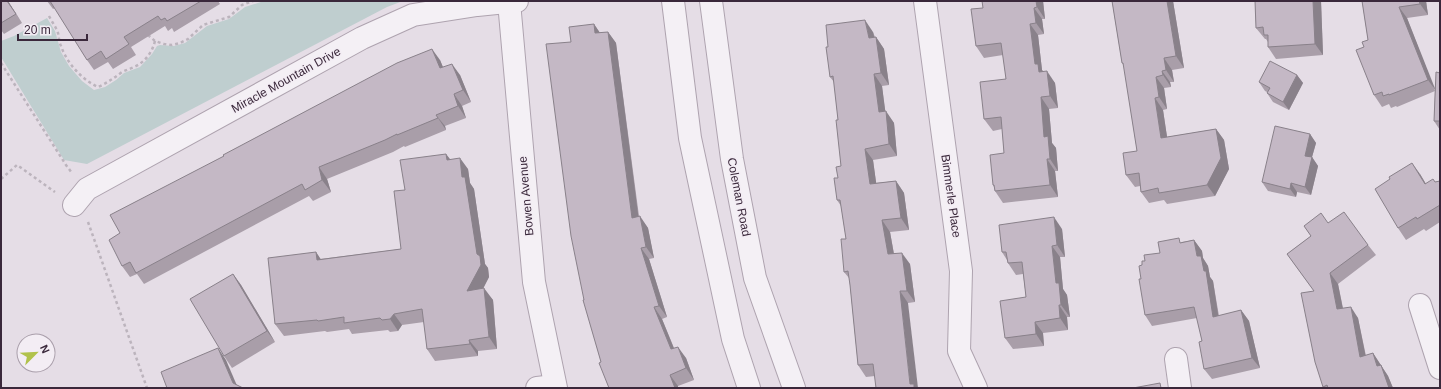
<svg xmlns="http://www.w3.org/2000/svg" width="1441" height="389" viewBox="0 0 1441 389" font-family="Helvetica,sans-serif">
	<rect width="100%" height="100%" fill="#e5dde6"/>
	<polygon fill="#bfcecf" points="264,1 403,1 387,7 87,164 64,160 1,57 1,41 14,36 47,18 55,31 61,52 69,66 82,81 94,90 105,87 116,80 124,73 140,67 152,54 157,46 160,45 174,46 185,43 207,26 229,19 245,7"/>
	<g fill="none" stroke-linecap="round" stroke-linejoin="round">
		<defs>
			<g id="minor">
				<polyline points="673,1 690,138 733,339 749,388"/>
				<polyline points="711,1 732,159 755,278 794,388"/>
				<polyline points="925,1 961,271 959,351 976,388"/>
				<polyline points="509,2 534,282 556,388"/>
				<polyline points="74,205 87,189 362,38 413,15 477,5 517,1"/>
				<polyline points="1420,305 1440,368"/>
				<polyline points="1176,359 1180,388"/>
				<polyline points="537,388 555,386"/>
			</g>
		</defs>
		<use href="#minor" stroke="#aea3af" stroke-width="24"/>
		<g stroke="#bcb4bd" stroke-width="2.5" stroke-dasharray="3 3" stroke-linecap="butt">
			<path d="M49 16C52 22 56 27 58 33 59 37 59 42 61 46 67 63 81 79 98 87 107 83 114 78 122 72 126 70 130 69 134 67 145 62 152 53 155 41"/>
			<polyline points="148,35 155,41 164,44 172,45 180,43 188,39 203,25 229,17 242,5 253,1"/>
			<polyline points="1,63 66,165 72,173"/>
			<polyline points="1,179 17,165 55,192"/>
			<polyline points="88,222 147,388"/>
		</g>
		<use href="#minor" stroke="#f4f0f5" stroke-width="22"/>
	</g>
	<g fill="#a99ea9">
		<polygon points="1,1 8,1 22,23 4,34 1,30"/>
		<polygon points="47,1 218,1 220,4 174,32 172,28 168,31 165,26 131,47 136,55 113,69 108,62 94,70 87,60 55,8 53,9"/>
		<polygon points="982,1 1043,1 1045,19 1042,19 1044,34 1038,35 1042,70 1055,83 1058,108 1049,109 1052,143 1056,148 1058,171 1055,171 1058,197 1003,203 995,191 994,187 993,185 1004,153 1002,129 993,131 984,119 1006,79 1003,55 984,58 976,46 983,8"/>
		<polygon points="1112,1 1173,1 1184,68 1172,70 1174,82 1170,82 1171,87 1164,88 1167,109 1163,110 1167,137 1216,129 1224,140 1229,169 1215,196 1167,204 1164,200 1149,203 1141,192 1140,186 1135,187 1126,175 1137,151 1124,66 1122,63"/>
		<polygon points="1255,1 1321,1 1323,55 1276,59 1268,47 1268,42 1266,39 1265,39 1256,28"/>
		<polygon points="1362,1 1426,1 1428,15 1407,18 1435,91 1440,73 1440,130 1434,121 1435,91 1397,107 1396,106 1391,108 1389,104 1382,107 1374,95 1364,47 1368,40"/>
		<polygon points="594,24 600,33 608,32 616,43 639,216 648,228 654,258 649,259 667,317 662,319 674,348 686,358 694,380 678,386 678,388 609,388 601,362 584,300 571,42"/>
		<polygon points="873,32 875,37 876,37 884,49 889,85 882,86 885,111 894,123 897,156 873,160 876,183 896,181 904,193 909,230 890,232 894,254 910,264 915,302 908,303 875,376 866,377 858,365 850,285 849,278 844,272 846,239 841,206 837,200 838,178 841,166 838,120 834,82 830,77 828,47"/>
		<polygon points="440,60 443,67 460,75 471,102 462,106 466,118 445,126 446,130 405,147 404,146 393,152 327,179 331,192 313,201 309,196 144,284 137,274 130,277 122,266 120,233"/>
		<polygon points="1297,75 1303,83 1289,110 1273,102 1267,93 1267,92 1265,91 1259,82"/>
		<polygon points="1310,134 1316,143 1312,157 1318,166 1311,195 1297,192 1296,197 1268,191 1262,182"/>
		<polygon points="446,154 450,159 468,169 470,183 474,189 485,264 488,268 489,277 483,289 493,300 497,349 478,351 478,356 435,361 427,349 424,322 402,325 398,331 390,332 388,330 352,334 349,329 327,332 325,331 284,336 275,324 316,252 320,259 401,249 405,190"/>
		<polygon points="1420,174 1426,184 1440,181 1440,222 1426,231 1424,229 1406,240 1398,228"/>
		<polygon points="1328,223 1368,245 1376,255 1338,284 1343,308 1358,318 1366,356 1373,353 1388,376 1393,388 1324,388 1323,387 1314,291 1287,254 1311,236 1304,226"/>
		<polygon points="1062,229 1065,257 1060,257 1063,289 1067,295 1070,317 1067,317 1068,330 1043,333 1044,346 1013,349 1005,338 1026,297 1023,274 1016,275 1008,263 1007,260 1002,252"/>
		<polygon points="1194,240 1202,251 1203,258 1208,266 1210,277 1213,281 1219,316 1241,310 1249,321 1260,368 1212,379 1204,369 1202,341 1197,318 1152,326 1145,315 1141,279 1142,265 1160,253 1182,242"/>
		<polygon points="233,274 241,285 275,342 232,368 224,356"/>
	</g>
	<g fill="#89818a">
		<polygon points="7,1 8,1 22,23 16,14"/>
		<polygon points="1036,1 1043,1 1045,19 1037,7"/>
		<polygon points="1167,1 1173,1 1184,68 1176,56"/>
		<polygon points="1313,1 1321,1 1323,55 1315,44"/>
		<polygon points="1419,1 1426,1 1428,15 1420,4"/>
		<polygon points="1399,7 1407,18 1436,91 1428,80"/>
		<polygon points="1034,8 1042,19 1044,34 1036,23"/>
		<polygon points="865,20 873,32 877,50 869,38"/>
		<polygon points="594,24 602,36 595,33"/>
		<polygon points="1030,24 1038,35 1042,70 1046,76 1039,72 1035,64"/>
		<polygon points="608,32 616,43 640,229 632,218"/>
		<polygon points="876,37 884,49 889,85 881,73"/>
		<polygon points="432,49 440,60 448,80 440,68"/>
		<polygon points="1164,58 1172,70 1174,82 1166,70"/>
		<polygon points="452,64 460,75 471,102 463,90"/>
		<polygon points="1047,71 1055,83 1058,108 1050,96"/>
		<polygon points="1162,71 1170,82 1171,87 1163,75"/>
		<polygon points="874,74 882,86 887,124 879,112"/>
		<polygon points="1297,75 1303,83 1289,110 1283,102"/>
		<polygon points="1156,77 1164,88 1167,109 1159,97"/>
		<polygon points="454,94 462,106 466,118 458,106"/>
		<polygon points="1041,97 1049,109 1052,143 1056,148 1058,171 1050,159 1044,137"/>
		<polygon points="1155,98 1163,110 1169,150 1161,138"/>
		<polygon points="886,111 894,123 897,156 889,144"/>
		<polygon points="436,115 445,126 446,130"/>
		<polygon points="1216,129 1224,140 1229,169 1215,196 1207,185"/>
		<polygon points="1310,134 1316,143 1312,157 1318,166 1311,195 1305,187 1305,156"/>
		<polygon points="865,149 873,160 878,196 870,184"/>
		<polygon points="446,154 454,165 447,160"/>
		<polygon points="460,158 468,169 470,183 474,189 485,264 488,268 489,277 476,302 467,291 462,177"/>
		<polygon points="1047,159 1055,171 1058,197 1050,185"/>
		<polygon points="1412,163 1420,174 1433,196 1425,184"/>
		<polygon points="319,167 327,179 331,192 322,180"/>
		<polygon points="896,181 904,193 909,230 901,218"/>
		<polygon points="1291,183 1297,192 1296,197 1290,189"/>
		<polygon points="640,216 648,228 654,258 646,247"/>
		<polygon points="1054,217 1062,229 1065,257 1057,245"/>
		<polygon points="882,220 890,232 896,266 888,254"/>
		<polygon points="1194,240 1202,251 1203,258 1208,266 1210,277 1213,281 1220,327 1213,317 1197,256"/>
		<polygon points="1052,246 1060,257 1063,289 1067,295 1070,317 1061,305 1056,283"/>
		<polygon points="641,248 649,259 667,317 659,306"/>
		<polygon points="316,252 324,264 317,260"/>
		<polygon points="902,253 910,264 915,302 907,291"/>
		<polygon points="1330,273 1338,284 1345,320 1337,309"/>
		<polygon points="233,274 241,285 275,342 267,331"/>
		<polygon points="484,288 493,300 497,349 489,337"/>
		<polygon points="900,291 908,303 918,388 913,388 910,384"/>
		<polygon points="1059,305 1067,317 1068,330 1060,318"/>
		<polygon points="654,307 662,319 679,361 671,349"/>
		<polygon points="1351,307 1358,318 1368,368 1360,357"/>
		<polygon points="1241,310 1249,321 1260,368 1252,358"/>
		<polygon points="394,314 402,325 398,331 390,319"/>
		<polygon points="1035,322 1043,333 1044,346 1036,334"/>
		<polygon points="469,340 478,351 478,356 470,344"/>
		<polygon points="678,347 686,358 694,380 686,368"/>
		<polygon points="218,348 226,360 238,388 233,383"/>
		<polygon points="1373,353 1388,376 1393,388 1389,388 1377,366"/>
		<polygon points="670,375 678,386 678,388 675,388"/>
	</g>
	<g fill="#c4b8c5" stroke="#89818a">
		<polygon points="1,1 7,1 16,14 1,23"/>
		<polygon points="50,1 201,1 167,21 165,18 161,20 158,16 124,37 129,44 106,59 101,51 87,60"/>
		<polygon points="982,1 1036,1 1037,7 1034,8 1036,23 1030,24 1035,64 1038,64 1039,72 1047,71 1050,96 1041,97 1044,137 1048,136 1050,159 1047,159 1050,185 995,191 994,185 993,185 990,155 1004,153 1001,117 984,119 980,82 1006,79 1001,43 976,46 971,9 983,8"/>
		<polygon points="1112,1 1167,1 1176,56 1164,58 1166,70 1162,71 1163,75 1156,77 1159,97 1155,98 1161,138 1216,129 1221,158 1207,185 1159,193 1158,188 1141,192 1139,173 1126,175 1123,153 1137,151 1123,63 1122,63"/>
		<polygon points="1255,1 1313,1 1315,44 1268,47 1268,35 1264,35 1263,27 1256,28"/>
		<polygon points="1362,1 1419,1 1420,4 1399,7 1428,80 1389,95 1389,94 1383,96 1382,92 1374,95 1356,50 1364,47 1362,42 1368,40"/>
		<polygon points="865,20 869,38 876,37 881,73 874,74 879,112 886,111 889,144 865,149 870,184 896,181 901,218 882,220 888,254 902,253 907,291 900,291 910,384 914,384 914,388 876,388 873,364 858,365 850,285 848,271 844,272 841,239 846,239 840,200 837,200 834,178 838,178 836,167 841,166 836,120 838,120 833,76 830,77 826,47 828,47 826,25"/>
		<polygon points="594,24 595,33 608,32 632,218 640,216 646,247 641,248 659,306 654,307 671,349 678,347 686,368 670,375 675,388 609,388 599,363 601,362 583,300 584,300 571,236 546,44 571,42 569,27"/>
		<polygon points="432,49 440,68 452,64 463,90 454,94 458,106 436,115 438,118 397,135 397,134 385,140 319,167 322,180 305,190 302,184 136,273 130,262 122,266 109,240 120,233 110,215 224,156 223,155 397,63"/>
		<polygon points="1270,61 1297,75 1283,102 1267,93 1270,88 1259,82"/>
		<polygon points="1436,72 1440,73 1440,121 1434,121"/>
		<polygon points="1275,126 1310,134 1305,156 1312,157 1305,187 1291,183 1290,189 1262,182"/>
		<polygon points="446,154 447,160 460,158 462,177 465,177 477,254 480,256 481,265 467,291 484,288 489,337 469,340 470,344 427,349 422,309 394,314 390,319 382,320 380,318 344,323 344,317 318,321 317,320 275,324 268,258 316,252 317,260 401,249 394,191 405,190 400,160"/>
		<polygon points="1412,163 1425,184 1433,179 1435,182 1440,181 1440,205 1417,219 1416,217 1398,228 1375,189 1390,179 1389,177"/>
		<polygon points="1344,212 1368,245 1330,273 1337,309 1351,307 1360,357 1373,353 1377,366 1381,365 1389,388 1328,388 1327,385 1323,387 1315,362 1301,293 1314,291 1287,254 1311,236 1304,226 1321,213 1328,223"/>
		<polygon points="1054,217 1057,245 1052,246 1056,283 1059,283 1061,305 1059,305 1060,318 1035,322 1036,334 1005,338 1000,301 1026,297 1022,262 1008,263 1006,252 1002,252 999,225"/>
		<polygon points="1179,238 1180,243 1194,240 1197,256 1201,256 1204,271 1206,271 1213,317 1241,310 1252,358 1204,369 1199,342 1202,341 1194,307 1145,315 1139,279 1141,279 1139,266 1142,265 1142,261 1145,261 1144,255 1160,253 1158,242"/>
		<polygon points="233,274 267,331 224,356 190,299"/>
		<polygon points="218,348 233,383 243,388 167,388 161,372"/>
		<polygon points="1160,383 1161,388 1133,388"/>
	</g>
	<g text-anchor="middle" stroke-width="3" stroke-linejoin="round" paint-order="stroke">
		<g font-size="12" fill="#3a283b" stroke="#f3edf4">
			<text transform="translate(286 80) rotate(-29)" y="4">Miracle Mountain Drive</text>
			<text transform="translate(526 196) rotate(-95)" y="4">Bowen Avenue</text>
			<text transform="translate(951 196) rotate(82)" y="4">Bimmerle Place</text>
			<text transform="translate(739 197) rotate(79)" y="4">Coleman Road</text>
		</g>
	</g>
	<rect width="1441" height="389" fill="none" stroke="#3a283b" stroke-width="4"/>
	<g transform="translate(36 353) rotate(66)"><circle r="19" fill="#f3edf4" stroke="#a99eaa"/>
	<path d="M0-3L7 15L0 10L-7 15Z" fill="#b1c24b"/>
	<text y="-6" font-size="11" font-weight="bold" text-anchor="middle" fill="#3a283b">N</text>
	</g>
	<path d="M18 34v6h69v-6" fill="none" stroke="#3a283b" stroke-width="2"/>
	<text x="24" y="34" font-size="12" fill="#3a283b" stroke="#f3edf4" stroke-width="3" paint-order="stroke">20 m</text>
</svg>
